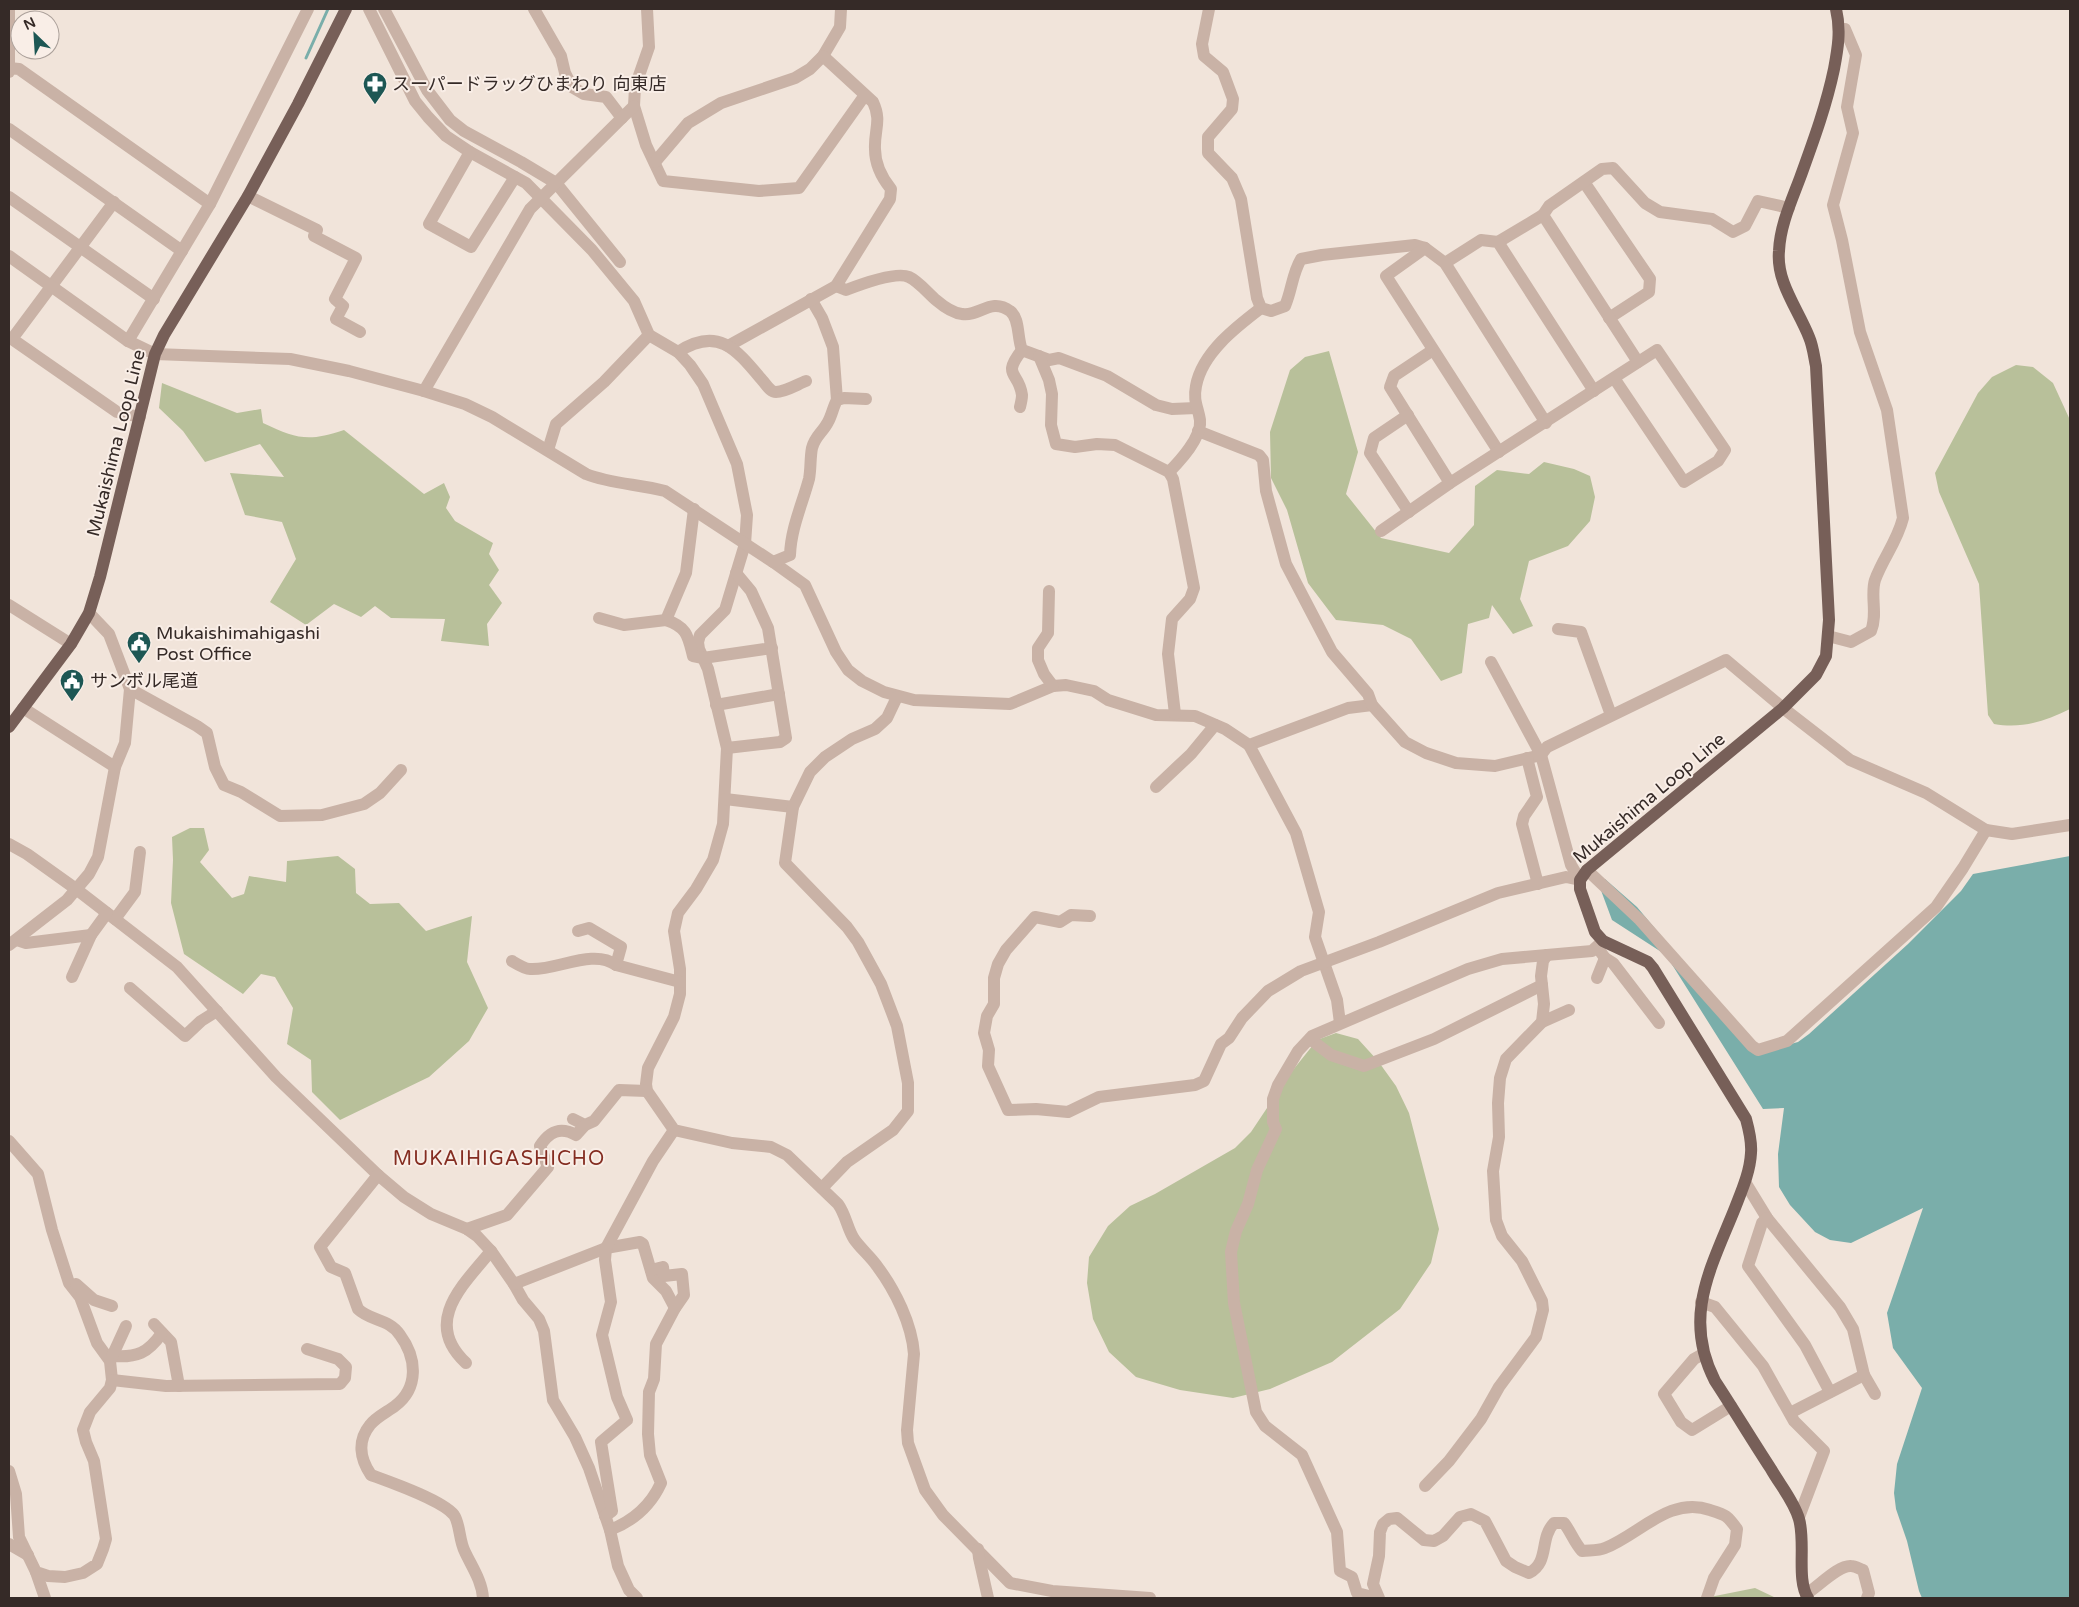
<svg xmlns="http://www.w3.org/2000/svg" width="2079" height="1607" viewBox="0 0 2079 1607" font-family="'Varela Round','Noto Sans JP',sans-serif">
	<rect width="100%" height="100%" fill="#f1e4da"/>
	<g fill="#b8c09a">
		<polygon points="1329,351 1358,452 1346,494 1381,538 1449,553 1474,525 1475,486 1497,470 1529,474 1544,462 1574,469 1590,476 1595,497 1590,521 1568,546 1529,561 1520,599 1533,626 1513,634 1492,605 1489,618 1468,624 1462,673 1441,681 1411,639 1383,625 1336,620 1308,583 1287,510 1271,478 1270,432 1290,370 1305,357"/>
		<path d="M2016 365 2033 367 2053 383 2070 420V709C2045 721 2023 729 1994 724L1988 715 1979 584 1939 492 1935 473 1978 393 1992 377Z"/>
		<path d="M162 383 237 413 261 409 263 423C297 439 308 442 344 430L424 494 444 483 450 497 446 508 455 521 493 543 489 554 499 570 489 585 502 603 487 624 489 646 441 641 445 619 391 618 375 606 361 617 334 604 306 625 270 602 296 559 282 522 245 515 230 473 284 477 260 444 205 462 183 431 159 408Z"/>
		<polygon points="190,828 204,828 209,850 200,862 232,898 244,894 249,876 286,882 287,861 338,856 355,869 356,893 370,904 399,903 426,931 472,916 467,962 488,1008 469,1041 429,1077 340,1120 312,1092 311,1060 287,1044 293,1008 275,977 261,974 243,994 184,954 171,903 173,860 172,837"/>
		<polygon points="1336,1033 1358,1039 1378,1061 1396,1086 1409,1113 1439,1229 1431,1263 1400,1309 1332,1362 1270,1389 1233,1398 1180,1390 1136,1377 1109,1352 1093,1319 1087,1283 1089,1257 1108,1226 1130,1206 1155,1194 1235,1148 1251,1132 1289,1075 1317,1040"/>
		<polygon points="1755,1588 1776,1598 1705,1598"/>
	</g>
	<polygon fill="#7aaeaa" points="2070,856 2070,1598 1922,1598 1919,1591 1907,1541 1896,1509 1894,1493 1897,1464 1922,1388 1893,1348 1887,1313 1923,1208 1851,1243 1830,1240 1815,1232 1790,1205 1779,1187 1778,1154 1784,1108 1763,1109 1666,955 1612,920 1599,885 1605,879 1637,907 1756,1049 1762,1052 1798,1042 1809,1034 1908,944 1961,891 1973,874"/>
	<g fill="none" stroke-linecap="round" stroke-linejoin="round">
		<polyline stroke="#7aaeaa" stroke-width="3" points="306,58 328,9"/>
		<g stroke="#c9b2a6" stroke-width="12">
			<path d="M369 9 415 101 428 117 446 136 470 152 526 183 592 250 634 301 649 335 678 352 690 365 703 384 737 464 747 515 745 544 725 610 700 635 698 642 699 649 708 669 727 748 723 824 713 860 696 889 678 913 674 931 680 969V994L674 1017 648 1068 646 1084 647 1091 674 1130 732 1143 771 1147 787 1155 838 1204C846 1215 847 1228 854 1239 861 1249 870 1256 877 1266 895 1290 912 1324 914 1354L907 1430 908 1443 925 1490 943 1515 1010 1583 1052 1591 1150 1598"/>
			<polyline points="384,9 427,90 450,120 464,131 521,162 556,183 620,262"/>
			<polyline points="534,9 561,56 565,73 572,87 584,94 606,97 622,118"/>
			<polyline points="647,9 649,47 635,87 634,106 646,145 663,181 759,191 799,188 865,95"/>
			<path d="M1209 9 1202 44 1204 56 1223 72 1233 99 1232 109 1208 137V153L1232 178 1241 199 1257 298 1261 308 1271 311 1285 306C1292 290 1292 274 1301 259L1322 255 1415 245 1425 248"/>
			<polyline points="9,68 19,69 210,204"/>
			<polyline points="9,72 9,9"/>
			<polyline points="9,129 182,251"/>
			<polyline points="470,152 429,224 471,247 515,177"/>
			<polyline points="655,162 688,123 721,103 795,78 810,69 823,56 840,27 841,9"/>
			<polyline points="1584,182 1650,279 1649,292 1609,318"/>
			<polyline points="248,196 317,230 314,236 356,258 335,299 343,306 336,319 360,332"/>
			<polyline points="9,197 154,299"/>
			<polyline points="114,202 12,339 117,412 140,417"/>
			<polyline points="1498,242 1543,215"/>
			<path d="M9 256 128 341 155 354 290 359 349 371 424 391 465 404 492 417 586 474C611 484 639 484 665 491L773 562 805 585 836 652 848 670 862 681 884 692 914 700 1010 704 1053 686 1066 685 1094 691 1108 700 1156 715 1195 716 1225 729 1249 745 1348 708 1372 705 1405 742 1426 753 1456 763 1495 766 1541 755 1571 865 1580 880"/>
			<polyline points="1445,263 1481,240 1498,242 1594,391"/>
			<path d="M836 286 846 290C859 285 896 271 909 277 918 281 928 293 936 300 943 306 952 313 962 314 979 317 991 297 1010 311 1020 318 1017 338 1022 350L1049 360 1059 358 1107 376 1156 405 1172 409 1196 408"/>
			<polyline points="811,299 822,318 833,347 837,400"/>
			<polyline points="128,341 210,204 308,9"/>
			<path d="M728 346 836 286 890 199 891 189C882 178 875 164 875 149 874 130 882 121 873 102L823 56"/>
			<polyline points="1433,350 1394,376 1390,387 1450,483"/>
			<path d="M678 352C718 326 736 349 762 380 766 384 770 392 776 392 785 392 798 384 806 381"/>
			<polyline points="1039,356 1049,380 1052,394 1051,425 1056,444 1075,447 1097,444 1115,445 1169,472 1173,479 1194,588 1190,599 1172,619 1168,654 1175,714"/>
			<polyline points="1638,362 1543,215 1549,206 1602,169 1613,168 1645,203 1660,212 1712,219 1733,232 1745,226 1758,201 1789,208"/>
			<polyline points="424,391 530,209 634,106"/>
			<path d="M1020 407C1021 403 1022 398 1022 395 1019 371 1001 377 1022 350"/>
			<polyline points="1408,415 1374,438 1370,453 1409,512"/>
			<polyline points="1198,431 1259,455 1263,460 1266,491 1286,564 1332,652 1368,694 1372,705"/>
			<polyline points="548,450 556,424 604,382 649,335"/>
			<polyline points="1499,452 1386,276 1425,248 1445,263 1546,423"/>
			<path d="M1169 472C1180 461 1202 437 1200 420 1198 407 1193 401 1196 386 1202 353 1236 327 1261 308"/>
			<path d="M694 509 686 573 666 620C687 627 688 636 693 656L703 658 772 648"/>
			<polyline points="1381,531 1450,483 1657,350 1725,450 1718,461 1684,482 1614,378"/>
			<path d="M773 562 790 555C791 528 802 505 809 479 811 469 810 458 812 448 815 436 823 432 828 422 832 415 833 407 837 400L844 398 866 399"/>
			<polyline points="1049,591 1048,633 1038,648 1038,660 1044,674 1053,686"/>
			<polyline points="9,605 71,644"/>
			<polyline points="599,618 624,625 666,620"/>
			<polyline points="1558,629 1581,632 1611,715"/>
			<path d="M1828 636 1851 642 1871 631C1878 614 1870 595 1875 580 1883 558 1897 542 1903 518L1887 410 1860 332 1842 240 1833 205 1853 133 1847 107 1856 55 1845 29H1839"/>
			<polyline points="1491,662 1541,755 1547,747 1726,660 1783,708 1850,760 1926,793 1986,830 2012,834 2070,825"/>
			<polyline points="130,689 197,726 207,733 215,767 224,785 241,792 280,816 322,815 364,804 380,793 401,770"/>
			<polyline points="716,705 779,694"/>
			<polyline points="23,708 115,767"/>
			<polyline points="1249,745 1296,833 1319,912 1315,937 1337,1000 1340,1023"/>
			<polyline points="727,748 780,742 786,738 768,628 751,591 736,573"/>
			<polyline points="1527,758 1537,797 1524,816 1522,824 1538,884"/>
			<polyline points="1156,787 1191,754 1215,725"/>
			<polyline points="725,799 793,807"/>
			<polyline points="9,844 27,854 76,889 177,967 276,1077 378,1175 404,1197 431,1214 467,1229 477,1236 491,1251 514,1284 523,1300 539,1319 544,1331 553,1400 575,1437 589,1468 610,1530 618,1566 629,1590 637,1598"/>
			<polyline points="1587,870 1640,920 1752,1046 1758,1050 1787,1041 1936,907 1963,868 1986,830"/>
			<polyline points="1090,916 1071,915 1060,922 1035,917 1006,950 998,964 994,978 994,1004 987,1016 984,1033 989,1050 988,1066 1008,1110 1036,1109 1068,1112 1099,1097 1195,1085 1204,1081 1221,1044 1229,1038 1242,1018 1268,991 1301,971 1379,942 1498,893 1566,877 1580,880"/>
			<polyline points="115,919 135,892 140,852"/>
			<polyline points="578,931 589,928 621,947 616,965 680,982"/>
			<polyline points="17,940 26,943 91,935"/>
			<polyline points="9,945 67,900 89,874 98,857 115,767 125,743 130,689 109,634 89,613"/>
			<polyline points="1597,947 1605,958 1613,963 1659,1023"/>
			<path d="M512 961C517 964 525 969 530 969 556 971 593 948 616 965"/>
			<polyline points="72,977 91,935 107,913"/>
			<polyline points="1597,978 1605,958"/>
			<polyline points="130,988 185,1036 201,1021 217,1011"/>
			<polyline points="1542,1022 1569,1010"/>
			<polyline points="1310,1039 1331,1055 1364,1066 1434,1039 1542,985"/>
			<polyline points="573,1119 585,1125 594,1121 619,1090 647,1091"/>
			<polyline points="9,1141 38,1174 52,1230 69,1283 80,1297 97,1343 110,1361 112,1380 110,1388 90,1412 83,1430 86,1442 94,1461 106,1539 103,1549 97,1564 83,1573 65,1577 48,1576 36,1572 19,1537 16,1494 9,1471"/>
			<path d="M378 1175 320 1247 331 1267 345 1273 358 1309C370 1321 390 1319 400 1335 417 1358 419 1388 395 1406 387 1412 376 1417 370 1425 357 1441 360 1459 371 1475 390 1482 442 1500 454 1515 460 1523 459 1541 465 1552 472 1567 482 1581 483 1598"/>
			<polyline points="1745,1182 1767,1218 1840,1307 1853,1329 1864,1375 1790,1413"/>
			<polyline points="822,1188 847,1162 893,1130 908,1111 908,1083 897,1026 881,984 858,942 847,927 785,863 793,807 810,772 825,757 852,739 875,729 887,718 897,697"/>
			<polyline points="1767,1218 1762,1223 1748,1266 1805,1345 1830,1392"/>
			<path d="M467 1229 507 1215 548 1167 540 1146C549 1132 560 1126 576 1135L585 1125"/>
			<polyline points="76,1284 94,1300 112,1306"/>
			<polyline points="514,1284 606,1248 640,1242 643,1244 653,1278 666,1291 675,1308"/>
			<polyline points="1701,1302 1715,1307 1763,1366 1794,1421 1824,1451 1799,1517"/>
			<polyline points="154,1324 171,1342 179,1386"/>
			<polyline points="1703,1354 1694,1359 1664,1394 1681,1422 1692,1430 1731,1406"/>
			<path d="M112 1356C137 1358 148 1353 162 1333"/>
			<polyline points="110,1361 126,1326"/>
			<path d="M466 1363C422 1322 463 1285 491 1251"/>
			<polyline points="1864,1375 1875,1394"/>
			<polyline points="112,1380 166,1386 340,1384 345,1378 346,1367 338,1359 307,1349"/>
			<polyline points="1425,1486 1449,1461 1481,1419 1499,1387 1536,1337 1543,1310 1542,1301 1522,1261 1502,1236 1496,1220 1493,1171 1499,1137 1498,1103 1500,1078 1506,1059 1542,1022 1544,1004 1541,976 1543,961 1547,955"/>
			<polyline points="605,1516 612,1511 601,1442 627,1420 617,1397 602,1335 611,1302 605,1260 606,1248 653,1161 674,1130"/>
			<path d="M610 1530C633 1521 651 1505 661 1483L650 1455 648 1434 649 1392 654 1379 656 1344 675 1308 684 1295 682 1274 664 1276 663 1267 651 1270"/>
			<polyline points="9,1544 28,1555"/>
			<polyline points="978,1549 979,1558 988,1598"/>
			<polyline points="36,1572 45,1598"/>
			<path d="M1806 1594C1818 1587 1838 1565 1851 1566 1855 1566 1860 1569 1863 1570L1869 1593 1867 1598"/>
			<polyline points="1377,1598 1357,1593 1352,1577 1340,1571 1337,1532 1302,1455 1265,1426 1256,1412 1234,1303 1231,1252 1236,1231 1248,1204 1257,1170 1276,1129 1273,1122 1273,1099 1278,1085 1298,1051 1312,1036 1468,969 1502,959 1592,951 1603,941"/>
			<path d="M1379 1598 1373 1584 1379 1556 1380 1532 1383 1524 1389 1519 1397 1518 1424 1540 1434 1541 1443 1536 1460 1517 1471 1514 1485 1521 1506 1561 1515 1567 1529 1573C1550 1562 1539 1539 1554 1523H1564C1571 1532 1574 1542 1582 1551 1589 1550 1598 1551 1605 1548 1639 1535 1669 1496 1710 1510 1726 1515 1727 1515 1737 1529L1735 1545 1714 1578 1707 1598"/>
		</g>
		<g stroke="#775f58" stroke-width="12">
			<polyline points="9,727 71,644 89,613 100,577 155,354 164,335 248,196 298,104 346,9"/>
			<path d="M1808 1598C1796 1579 1806 1543 1799 1519 1794 1501 1780 1485 1771 1469 1752 1440 1734 1410 1715 1381 1682 1317 1711 1268 1735 1208 1742 1190 1750 1172 1751 1153 1752 1142 1749 1130 1746 1119L1653 968 1648 962 1603 941 1595 932 1580 889V880L1587 870 1783 708 1816 675 1826 656 1829 620 1816 366C1814 357 1813 346 1809 337 1798 309 1776 282 1779 251 1780 226 1791 202 1800 178 1813 142 1826 107 1834 69 1838 48 1841 30 1836 9"/>
		</g>
	</g>
	<defs>
		<symbol id="pharmacy-pin" viewBox="-11 -11 22 30"><path d="M0 17L-7.5 6A9.5 9.5 0 1 1 7.5 6Z" fill="#1d5754" stroke="#f9eee7"/><path d="M-2-6h4v4h4v4h-4v4h-4v-4h-4v-4h4Z" fill="#fff"/></symbol>
		<symbol id="civic-pin" viewBox="-11 -11 22 30"><path d="M0 17L-7.5 6A9.5 9.5 0 1 1 7.5 6Z" fill="#1d5754" stroke="#f9eee7"/><path d="M-.6-6.5H3V-4.5H.6V-3L4-1V1h2V6H-6V1h2V-1L-.6-3ZM-1.2 2.5V6h2.4V2.5Z" fill="#fff"/></symbol>
	</defs>
	<g fill-rule="evenodd">
		<use href="#pharmacy-pin" x="361" y="70" width="28" height="38"/>
		<use href="#civic-pin" x="125" y="629" width="28" height="38"/>
		<use href="#civic-pin" x="58" y="667" width="28" height="38"/>
	</g>
	<g text-anchor="middle" stroke-width="4" stroke-linejoin="round" paint-order="stroke">
		<g font-size="18" fill="#352a27" stroke="#f9eee7" text-anchor="start">
			<text x="392" y="90">スーパードラッグひまわり 向東店</text>
			<text x="156" y="639">Mukaishimahigashi<tspan x="156" dy="21">Post Office</tspan></text>
			<text x="90" y="687">サンボル尾道</text>
		</g>
		<g font-size="18" fill="#352a27" stroke="#f9eee7">
			<text transform="translate(116 443) rotate(-76)" y="6">Mukaishima Loop Line</text>
			<text transform="translate(1649 798) rotate(-40)" y="6">Mukaishima Loop Line</text>
		</g>
		<g font-size="20" letter-spacing="1" fill="#842d21" stroke="#f9eee7">
			<text x="499" y="1165">MUKAIHIGASHICHO</text>
		</g>
	</g>
	<rect width="2079" height="1607" fill="none" stroke="#352a27" stroke-width="20"/>
	<g transform="translate(35 35) rotate(335)"><circle r="24" fill="#f9eee7" stroke="#aba09a"/>
	<path d="M0-4L9 19L0 12L-9 19Z" fill="#1d5754"/>
	<text y="-8" font-size="14" font-weight="bold" text-anchor="middle" fill="#352a27">N</text>
	</g>
</svg>
